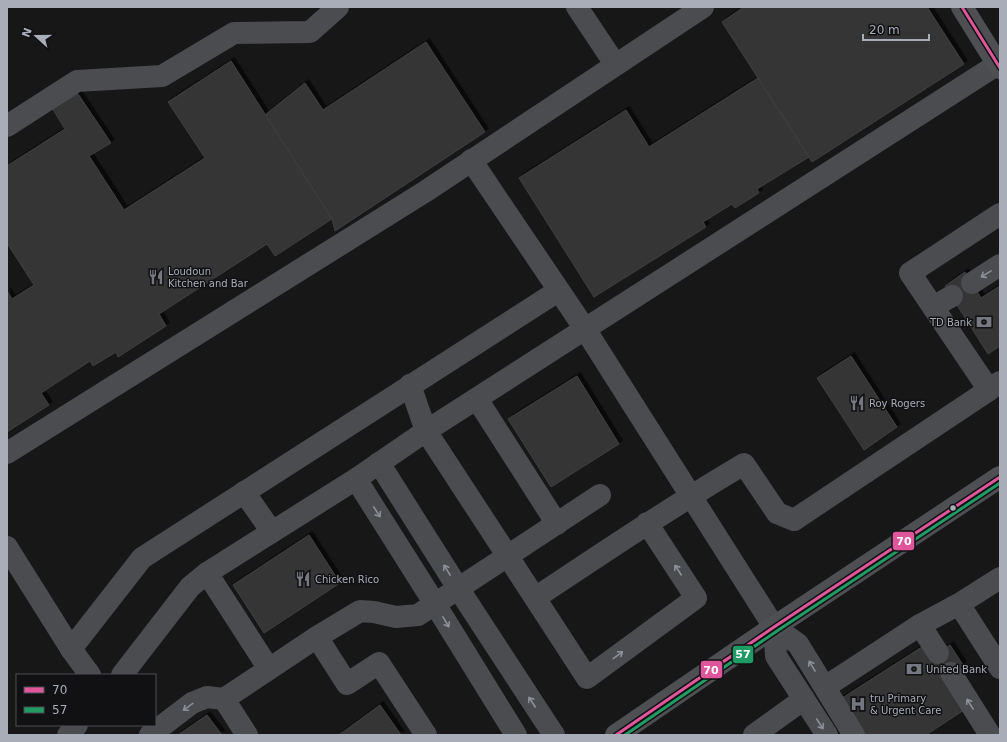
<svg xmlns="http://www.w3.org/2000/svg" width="1007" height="742" viewBox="0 0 1007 742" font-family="'DejaVu Sans',sans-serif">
	<defs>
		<filter id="shadow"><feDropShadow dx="3.5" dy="-3.5" stdDeviation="0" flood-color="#0009"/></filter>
	</defs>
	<rect width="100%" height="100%" fill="#171717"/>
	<g fill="#353536" stroke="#3f4043" filter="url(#shadow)">
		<polygon points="744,7 927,7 964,64 812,162 722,22"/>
		<polygon points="426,42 485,132 335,231 332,219 265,115 305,83 323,110"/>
		<polygon points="231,61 332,219 275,256 267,244 159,314 166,326 118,357 116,352 93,366 90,361 41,393 49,405 7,432 7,291 12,299 34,285 7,243 7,166 65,129 52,108 78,94 111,143 89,156 124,210 205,158 168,102"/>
		<polygon points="758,78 809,157 757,189 759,193 735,208 732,204 703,222 706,227 594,297 519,178 626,110 649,147"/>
		<polygon points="965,272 981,298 1000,286 1000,346 988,354 945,286"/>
		<polygon points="851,356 897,427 864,450 817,378"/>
		<polygon points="577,376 619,444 551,487 508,419"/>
		<polygon points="309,535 340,583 264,633 233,585"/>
		<polygon points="925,645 932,657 950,645 963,665 943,677 964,710 926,735 861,735 839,700"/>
		<polygon points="380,705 401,735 339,735"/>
		<polygon points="207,715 222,735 178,735"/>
	</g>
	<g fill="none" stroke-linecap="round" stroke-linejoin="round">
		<g stroke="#4b4c50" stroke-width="22">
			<polyline points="577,7 615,64"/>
			<polyline points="7,126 77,81 162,76 234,33 310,32 338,7"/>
			<polyline points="471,160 585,329 774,627 798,644 854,735"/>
			<polyline points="1000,214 910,273 989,390 1000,382"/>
			<polyline points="972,283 1000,265"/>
			<polyline points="933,307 952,296"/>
			<polyline points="410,385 426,431 535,598"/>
			<polyline points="477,399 557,524"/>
			<polyline points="7,453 426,191 703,7"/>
			<polyline points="379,463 458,588 554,735"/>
			<polyline points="356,479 435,604 516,735"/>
			<polyline points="244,492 272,532"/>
			<path d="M647 523 696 598 587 678 535 598C604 552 673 506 744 464L777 513 794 520 989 390"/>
			<polyline points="7,547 71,649 90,675"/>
			<polyline points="207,573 269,669"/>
			<polyline points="959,604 1000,668"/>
			<polyline points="920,625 938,653"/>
			<polyline points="774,627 776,656 827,735"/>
			<polyline points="317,637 347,684 379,663 426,735"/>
			<polyline points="71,649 142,558 558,291"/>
			<polyline points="951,673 990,735"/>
			<polyline points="122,675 190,587 207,573 356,479 426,431 998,64"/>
			<polyline points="825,687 920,625 959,604 1000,578"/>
			<polyline points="224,699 247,735"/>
			<polyline points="68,735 77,725"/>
			<polyline points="150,735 192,703 207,697 224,699 317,637 360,611 374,612 396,617 418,615 600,495"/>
			<polyline points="754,735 804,699"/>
		</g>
		<g stroke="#4d4f52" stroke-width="22">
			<polyline points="962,7 1000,68"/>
			<polyline points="616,735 774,627 1000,477"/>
		</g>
		<defs>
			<g id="bus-1">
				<polyline points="962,7 1000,68"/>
				<polyline points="616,735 774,627 1000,477"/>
			</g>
			<polyline id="bus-2" points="625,735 777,631 1000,483"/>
		</defs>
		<use href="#bus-1" stroke="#111113" stroke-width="6"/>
		<use href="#bus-2" stroke="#111113" stroke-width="6"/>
		<use href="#bus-1" stroke="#e0569b" stroke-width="3"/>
		<use href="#bus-2" stroke="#209b64" stroke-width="3"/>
	</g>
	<defs><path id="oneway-shaft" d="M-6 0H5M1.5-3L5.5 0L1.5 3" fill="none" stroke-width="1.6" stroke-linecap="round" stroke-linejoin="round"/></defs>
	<g stroke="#8c9099">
		<use href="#oneway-shaft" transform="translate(986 274) rotate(148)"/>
		<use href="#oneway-shaft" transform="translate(377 512) rotate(57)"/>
		<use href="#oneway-shaft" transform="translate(447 570) rotate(-122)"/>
		<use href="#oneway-shaft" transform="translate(678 570) rotate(-123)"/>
		<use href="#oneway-shaft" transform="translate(446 622) rotate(59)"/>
		<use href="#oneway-shaft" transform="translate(618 655) rotate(-36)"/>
		<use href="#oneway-shaft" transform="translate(812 666) rotate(-121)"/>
		<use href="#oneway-shaft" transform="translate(532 702) rotate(-123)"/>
		<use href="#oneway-shaft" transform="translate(970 704) rotate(-122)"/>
		<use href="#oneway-shaft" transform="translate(188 707) rotate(144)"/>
		<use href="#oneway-shaft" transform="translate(820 724) rotate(57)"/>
	</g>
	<defs>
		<symbol id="restaurant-bare" viewBox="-9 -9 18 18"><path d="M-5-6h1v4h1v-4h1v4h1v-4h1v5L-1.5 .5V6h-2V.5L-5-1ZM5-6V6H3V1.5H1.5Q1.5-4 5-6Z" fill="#757880" stroke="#111113" stroke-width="2.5" paint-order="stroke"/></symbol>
		<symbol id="bank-bare" viewBox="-9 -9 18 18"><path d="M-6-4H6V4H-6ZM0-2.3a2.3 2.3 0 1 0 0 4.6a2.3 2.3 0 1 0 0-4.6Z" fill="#757880" stroke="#111113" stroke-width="2.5" paint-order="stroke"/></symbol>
		<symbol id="hospital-bare" viewBox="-9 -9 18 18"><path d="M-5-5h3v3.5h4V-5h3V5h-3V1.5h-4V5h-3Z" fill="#757880" stroke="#111113" stroke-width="2.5" paint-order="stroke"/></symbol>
	</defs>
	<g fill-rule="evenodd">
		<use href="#restaurant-bare" x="145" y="266" width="22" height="22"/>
		<use href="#bank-bare" x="973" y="311" width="22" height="22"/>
		<use href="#restaurant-bare" x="846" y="392" width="22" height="22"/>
		<use href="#restaurant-bare" x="292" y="568" width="22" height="22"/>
		<use href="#bank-bare" x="903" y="658" width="22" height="22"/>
		<use href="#hospital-bare" x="847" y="693" width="22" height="22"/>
	</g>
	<circle fill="#a8adb8" stroke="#111113" stroke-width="1.5" cx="953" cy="508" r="3.5"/>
	<g text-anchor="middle" stroke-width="3" stroke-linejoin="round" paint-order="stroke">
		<g font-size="10" fill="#a8adb8" stroke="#111113" text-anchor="start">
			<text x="168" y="275">Loudoun<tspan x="168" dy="12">Kitchen and Bar</tspan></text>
			<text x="972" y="326" text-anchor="end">TD Bank</text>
			<text x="869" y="407">Roy Rogers</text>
			<text x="315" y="583">Chicken Rico</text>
			<text x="926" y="673">United Bank</text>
			<text x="870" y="702">tru Primary<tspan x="870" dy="12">&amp; Urgent Care</tspan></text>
		</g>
	</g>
	<g stroke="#111113" stroke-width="1.5">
		<rect x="892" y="531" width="23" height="20" rx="4" fill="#e0569b"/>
		<rect x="732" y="645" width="22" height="19" rx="4" fill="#209b64"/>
		<rect x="700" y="660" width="23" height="19" rx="4" fill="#e0569b"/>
	</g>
	<g font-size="11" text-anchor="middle" font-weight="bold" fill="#fff">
		<text x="904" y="545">70</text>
		<text x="743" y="658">57</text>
		<text x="711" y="674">70</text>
	</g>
	<rect width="1007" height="742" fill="none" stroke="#a8adb8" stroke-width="16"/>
	<rect x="16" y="674" width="140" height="52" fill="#111113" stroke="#4d4f55"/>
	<rect x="24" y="687" width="20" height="6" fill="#e0569b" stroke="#4d4f55"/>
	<text x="52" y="694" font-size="12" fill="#a8adb8">70</text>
	<rect x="24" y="707" width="20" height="6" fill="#209b64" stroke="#4d4f55"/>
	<text x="52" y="714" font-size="12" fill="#a8adb8">57</text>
	<g transform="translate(36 36) rotate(291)" stroke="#111113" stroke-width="3" paint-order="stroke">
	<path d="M0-3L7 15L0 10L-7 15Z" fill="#a8adb8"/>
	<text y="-6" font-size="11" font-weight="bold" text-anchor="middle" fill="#a8adb8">N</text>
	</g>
	<path d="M863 34v6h66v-6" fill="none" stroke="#a8adb8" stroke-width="2"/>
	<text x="869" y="34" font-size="12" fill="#a8adb8" stroke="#111113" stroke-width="3" paint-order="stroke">20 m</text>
</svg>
